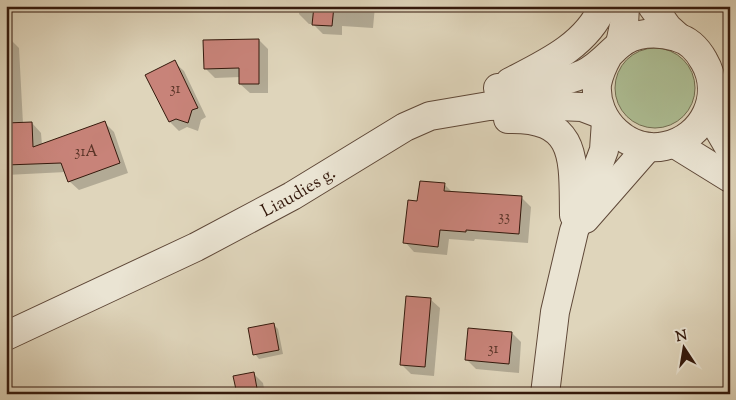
<svg xmlns="http://www.w3.org/2000/svg" width="736" height="400" viewBox="0 0 736 400" font-family="'Sorts Mill Goudy',serif">
	<rect width="100%" height="100%" fill="#dfd5bb"/>
	<filter id="stains"><feTurbulence type="fractalNoise" baseFrequency=".004" numOctaves="4"/><feColorMatrix values="0 0 0 0 .2 0 0 0 0 .09 0 0 0 0 .02 0 0 0 .5 -.17"/></filter>
	<radialGradient id="worn" r=".72"><stop offset=".6" stop-color="#630" stop-opacity="0"/><stop offset="1" stop-color="#630" stop-opacity=".3"/></radialGradient>
	<circle fill="#adbe94" stroke="#706c50" cx="655" cy="88" r="40"/>
	<g fill="#0003">
		<polygon points="300,6 375,6 373,28 342,26 342,35 323,34 313,24 309,24 299,14"/>
		<polygon points="6,39 10,39 19,48 23,124 32,123 41,133 42,145 104,122 114,132 128,173 79,190 69,181 66,172 6,175"/>
		<polygon points="259,40 268,49 268,93 250,93 240,84 240,77 215,78 205,68"/>
		<polygon points="174,62 184,71 206,117 201,120 198,131 187,127 179,131 170,122"/>
		<polygon points="445,185 453,193 522,198 531,207 528,243 475,239 474,241 449,239 447,255 414,252 405,242 419,203"/>
		<polygon points="430,299 440,308 434,376 411,374 402,365"/>
		<polygon points="273,324 278,329 283,354 259,359 255,354"/>
		<polygon points="512,333 521,342 519,373 476,369 467,360"/>
		<polygon points="253,373 263,383 265,394 208,394 237,388"/>
	</g>
	<g fill="#c88379" stroke="#34190c">
		<polygon points="314,6 334,6 332,26 312,25"/>
		<polygon points="259,39 259,84 239,84 239,68 204,69 203,40"/>
		<polygon points="175,60 198,108 192,110 188,123 176,119 169,122 145,75"/>
		<polygon points="105,121 120,163 68,182 61,163 6,165 6,123 32,122 33,147"/>
		<polygon points="420,181 445,183 444,191 522,196 519,234 466,230 466,232 440,230 438,247 403,243 408,200 417,201"/>
		<polygon points="406,296 431,298 425,367 400,365"/>
		<polygon points="274,323 279,350 253,355 248,328"/>
		<polygon points="468,328 512,332 509,364 465,360"/>
		<polygon points="254,372 258,394 237,394 233,376"/>
	</g>
	<g fill="none" stroke-linecap="round" stroke-linejoin="round">
		<defs>
			<g id="minor">
				<polyline points="652,6 668,28 678,37"/>
				<polyline points="620,44 624,25 625,6"/>
				<path d="M510 82C545 64 587 45 603 6"/>
				<path d="M498 88C527 86 556 86 583 74 597 68 608 55 619 45 634 32 657 31 676 37 689 40 698 50 704 61 724 95 704 138 665 146 629 154 594 121 597 84 599 74 603 65 608 56"/>
				<polyline points="710,107 716,125 730,149"/>
				<path d="M508 119C579 117 573 161 574 215"/>
				<polyline points="675,144 730,178"/>
				<polyline points="585,219 648,147"/>
				<path id="s1" d="M6 336 196 247 292 196 405 127 430 116 489 106 533 105 582 107 603 115"/>
				<polyline points="545,394 555,312 574,231 604,150 606,121"/>
			</g>
		</defs>
		<use href="#minor" stroke="#5f4838" stroke-width="30"/>
		<use href="#minor" stroke="#eae4d3" stroke-width="28"/>
	</g>
	<g text-anchor="middle" stroke-width="4.5" stroke-linejoin="round" paint-order="stroke">
		<g font-size="15" fill="#593427">
			<text x="175" y="93">31</text>
			<text x="86" y="156">31A</text>
			<text x="504" y="221">33</text>
			<text x="493" y="353">31</text>
		</g>
		<g font-size="18" fill="#34190c" stroke="#eae4d3">
			<text dy="6" stroke="none"><textPath href="#s1" startOffset="326">Liaudies g.</textPath></text>
		</g>
	</g>
	<rect width="736" height="400" fill="none" stroke="#dfd5bb" stroke-width="25"/>
	<rect x="8" y="8" width="721" height="385" fill="none" stroke="#34190c" stroke-width="2.5"/>
	<rect x="12" y="12" width="711" height="375" fill="none" stroke="#34190c"/>
	<g transform="translate(684 348) rotate(348)" stroke="#eae4d3" stroke-width="4" paint-order="stroke">
	<path d="M0-4L9 19L0 12L-9 19Z" fill="#34190c"/>
	<text y="-8" font-size="14" font-weight="bold" text-anchor="middle" fill="#34190c">N</text>
	</g>
	<rect width="100%" height="100%" filter="url(#stains)"/>
	<rect width="100%" height="100%" fill="url(#worn)"/>
</svg>
